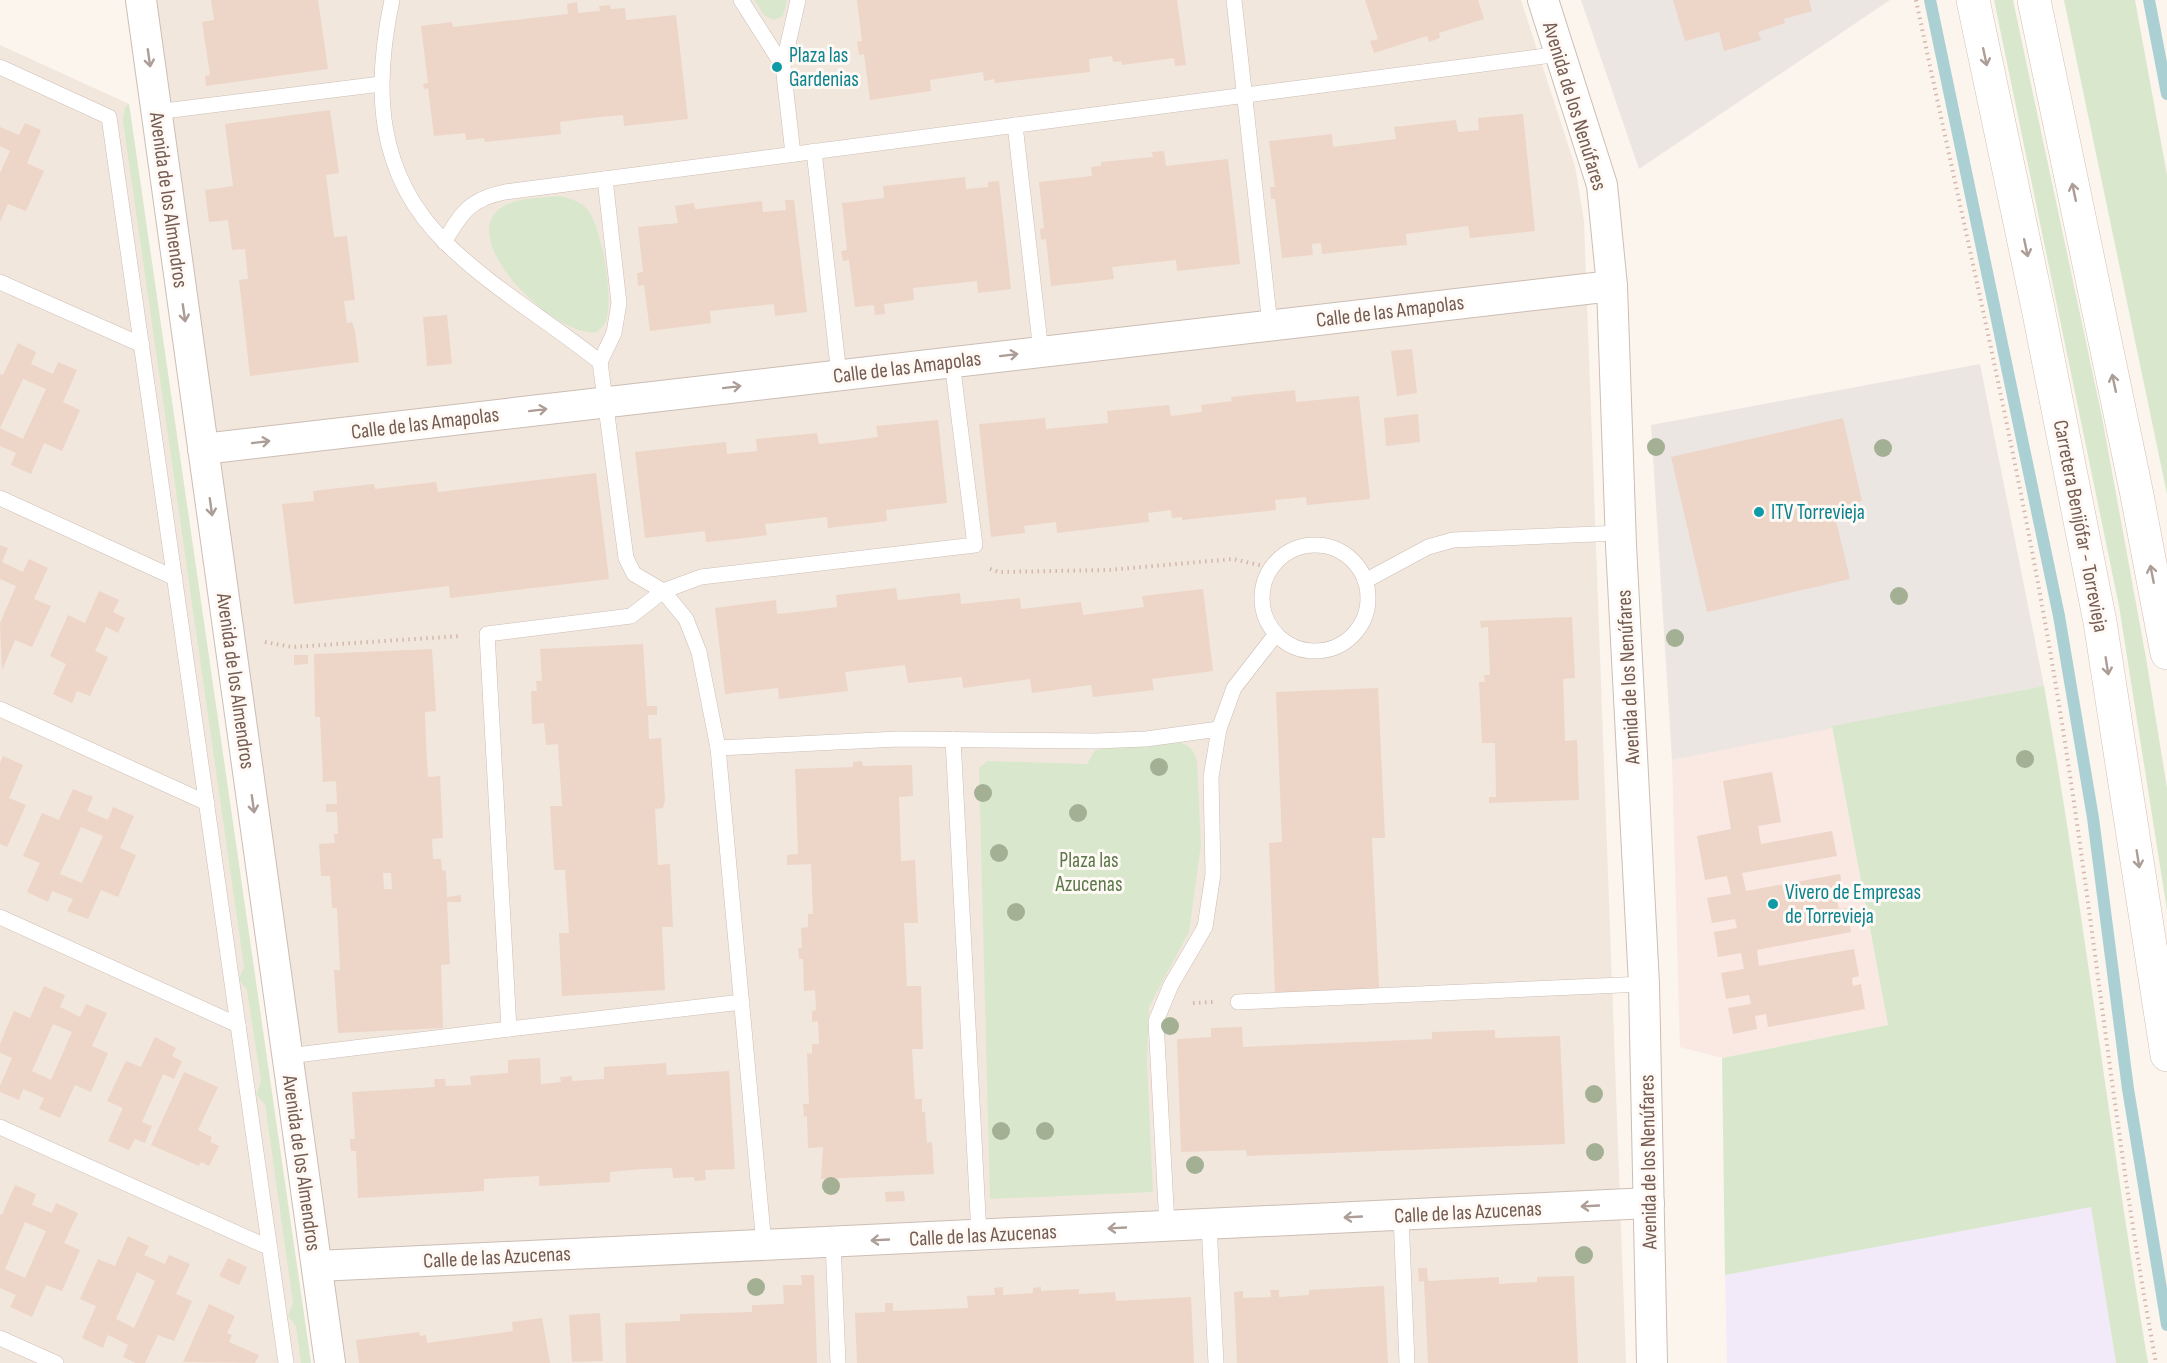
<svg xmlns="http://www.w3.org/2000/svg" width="2167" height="1363" viewBox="0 0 2167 1363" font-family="'Sofia Sans Condensed',sans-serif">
	<rect width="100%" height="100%" fill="#fbf5ee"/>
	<g fill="#f2e7dd">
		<polygon points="155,0 1521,0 1575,166 1584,221 1626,1363 346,1363"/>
		<polygon points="0,45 129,104 311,1363 0,1363"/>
	</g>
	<polygon fill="#fae8e3" points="1832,726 1888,1025 1722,1058 1680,1047 1672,760"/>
	<g fill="#ece6e2">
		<polygon points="1581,0 1890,0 1639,169"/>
		<polygon points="1980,364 2044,686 1672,760 1651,425"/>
	</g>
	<polygon fill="#f2eaf8" points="2091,1206 2116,1363 1727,1363 1725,1275"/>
	<g fill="#d9e8cd">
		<polygon points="754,0 787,0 783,16 773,20 764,15"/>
		<polygon points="1994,0 2013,0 2102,417 2146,658 2167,788 2167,910 2119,606"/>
		<polygon points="2064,0 2135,0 2167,175 2167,494"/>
		<polygon points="129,104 311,1363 301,1363 296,1326 288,1316 293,1303 265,1104 256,1095 261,1081 247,990 239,979 244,967 123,121 125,107"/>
		<path d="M559 196C569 198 581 201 588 210 602 229 614 298 606 321 604 325 600 329 597 332 559 339 461 248 497 211 511 197 540 198 559 196Z"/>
		<path d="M2044 686C2084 911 2110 1138 2148 1363H2116L2091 1207 1725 1275 1722 1058 1888 1025 1832 726Z"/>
		<path d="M1178 742C1190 745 1194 750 1197 761L1201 844 1189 932 1149 1007 1147 1063 1153 1192 990 1199 979 768 987 761 1087 764 1095 750Z"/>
	</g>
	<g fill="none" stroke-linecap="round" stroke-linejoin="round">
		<g stroke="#abd0d4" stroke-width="12">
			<polyline points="1930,0 2059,616 2093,818 2128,1089 2167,1325"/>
			<polyline points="2149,0 2167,94"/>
		</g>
	</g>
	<g fill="#edd5c8" fill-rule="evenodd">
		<polygon points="211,0 318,0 328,69 206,86 205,76 210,75 202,22 214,20"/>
		<polygon points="857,0 1177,0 1186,65 1175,66 1174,58 1122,65 1121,61 1113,62 1112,56 1089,59 1090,72 995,83 994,79 984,81 983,72 930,80 931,91 870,100 864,54 859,55 858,48 857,42 862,41"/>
		<polygon points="1365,0 1478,0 1484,19 1439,33 1440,38 1429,42 1427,36 1374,53 1370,41 1378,39"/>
		<polygon points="1673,0 1809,0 1812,11 1784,19 1785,23 1758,32 1761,40 1724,51 1719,32 1685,41"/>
		<polygon points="577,2 578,13 600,11 599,6 610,5 611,9 625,8 626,20 676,15 688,119 624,126 623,115 590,118 560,122 561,134 485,142 484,138 466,140 465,133 434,136 428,88 424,89 423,84 428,83 421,26 452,22 453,27 568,14 567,4"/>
		<polygon points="330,110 339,173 326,175 334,237 347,236 355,300 344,301 347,323 352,322 355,331 359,362 250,376 239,280 248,279 245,249 232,250 228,220 209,222 205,190 233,186 225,124"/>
		<polygon points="1523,114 1535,231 1470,238 1468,226 1406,234 1407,245 1377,248 1322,254 1321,243 1312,244 1313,255 1282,258 1275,199 1271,199 1270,187 1275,187 1269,141 1332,134 1333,147 1396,139 1394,127 1456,120 1458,132 1479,130 1478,118"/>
		<polygon points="25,123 41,130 27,163 44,171 26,211 8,204 0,222 0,173 10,151 0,146 0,127 19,135"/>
		<polygon points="1164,151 1166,166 1228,159 1240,264 1177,271 1176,260 1112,267 1114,279 1051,286 1046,239 1041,240 1040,229 1044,228 1039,182 1092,176 1091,167 1101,166 1101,162 1153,157 1152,152"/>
		<polygon points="965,177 966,189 988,187 988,182 999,181 1011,289 978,293 977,281 913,288 914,300 884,304 885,314 875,315 874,305 855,307 849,260 843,261 841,251 847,250 842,203 884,198 883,186"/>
		<polygon points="785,200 794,200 807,312 775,316 774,304 710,311 711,323 650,331 644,285 638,286 637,273 643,272 638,227 678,223 675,206 694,203 695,209 698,209 762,201 763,212 786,210"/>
		<polygon points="447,315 452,364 427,366 423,317"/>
		<path d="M18 343 36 352 31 364 53 374 58 362 77 370 63 402 80 410 62 451 44 443 31 474 11 465 16 453 0 446V374L3 375ZM23 379 46 389 23 439 0 428Z"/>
		<polygon points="1412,349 1417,393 1397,396 1391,351"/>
		<polygon points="1295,390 1296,402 1359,396 1370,499 1307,505 1306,497 1275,500 1276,510 1182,520 1182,517 1172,518 1171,510 1148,513 1149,522 1057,533 1056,522 1024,526 1025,533 991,537 979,424 1045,418 1046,429 1108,423 1107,411 1169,405 1171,416 1202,412 1201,405 1232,401 1231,397"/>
		<polygon points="1418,414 1420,442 1386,446 1384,418"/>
		<polygon points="1843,418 1862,501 1833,508 1850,579 1707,612 1671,457"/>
		<polygon points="938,420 947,503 886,510 887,521 828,528 827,517 765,524 767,535 737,539 706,542 705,531 645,538 635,452 726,442 727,454 757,451 756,439 817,433 819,444 848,441 878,437 876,426"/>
		<polygon points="596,473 609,579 450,598 449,586 294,604 282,504 314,501 313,491 374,484 375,489 436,482 438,492"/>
		<polygon points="0,545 8,548 2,562 23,572 29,559 48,568 34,599 51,606 32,647 15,640 2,670 0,623 16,586 0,579"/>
		<polygon points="896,588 898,600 960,593 961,604 1020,598 1021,609 1081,602 1083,615 1144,607 1142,596 1203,589 1213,671 1152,679 1154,690 1093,697 1091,685 1032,693 1030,679 963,688 962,677 908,683 905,665 845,672 848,691 779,699 778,688 725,694 715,608 776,600 777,614 806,611 837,607 836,595"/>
		<polygon points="99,591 119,600 113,612 125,618 118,633 106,627 95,651 108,657 90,696 77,691 72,703 53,694 66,664 50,656 68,615 85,623"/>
		<polygon points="1572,617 1575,678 1563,679 1564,708 1565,741 1577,740 1579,800 1489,803 1489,797 1496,797 1495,743 1482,743 1479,682 1485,682 1484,675 1490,675 1488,627 1481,628 1480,621"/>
		<polygon points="643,644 647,706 657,706 657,715 648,715 649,739 661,738 665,800 663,808 655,809 658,865 670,864 673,927 662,927 665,990 562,996 559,933 569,933 565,870 554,870 550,806 562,806 558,744 546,745 544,723 532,724 531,691 537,691 536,681 542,681 540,649"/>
		<path d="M432 649 436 711 425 712 426 744 428 777 440 776 443 838 432 839 433 859H441L442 870 446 871 447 897 461 895V902H447L450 964 441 965 443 1028 338 1033 334 970H340L337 908H332L330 876H321L319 844 335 843 334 834H338L337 812H326V804H337L336 781 323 782 320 717H315L314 654ZM383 873H391L392 889H384Z"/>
		<polygon points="294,655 308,655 308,664 294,665"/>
		<polygon points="1378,688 1385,838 1372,838 1379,989 1275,994 1269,843 1282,842 1276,692"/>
		<polygon points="3,756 23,765 9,798 26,805 7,847 0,844 0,763"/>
		<polygon points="862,761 863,766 912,765 913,796 899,797 901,861 915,860 918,923 904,923 907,986 921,986 923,1049 912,1049 915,1099 922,1099 922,1112 925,1112 927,1143 932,1142 934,1174 821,1179 823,1147 808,1148 807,1116 804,1117 803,1104 809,1104 807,1053 812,1054 812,1044 819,1044 818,1021 812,1022 812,1011 816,1010 815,990 804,991 803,959 799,959 798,948 802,948 801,928 808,927 808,914 813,914 811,864 787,865 787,855 798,854 795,769 853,767 853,762"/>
		<polygon points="1772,772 1781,822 1758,826 1761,844 1832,831 1837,856 1742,873 1746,891 1840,874 1845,900 1837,901 1839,909 1847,908 1851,932 1757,950 1759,966 1854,949 1859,976 1852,978 1853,986 1861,984 1865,1009 1768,1027 1766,1014 1755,1016 1757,1029 1733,1034 1728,1008 1751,1004 1749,995 1726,999 1721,973 1744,969 1741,953 1718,957 1714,932 1737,928 1735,919 1712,923 1707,898 1731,894 1727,876 1705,880 1697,836 1731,829 1723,781"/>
		<path d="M73 789 93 797 87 811 108 820 113 807 134 816 120 848 136 855 118 897 101 890 88 919 67 911 73 899 52 891 48 902 27 892 40 863 23 856 42 813 59 820ZM81 827 103 836 82 883 60 874Z"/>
		<path d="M44 986 65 995 60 1007 80 1017 86 1004 107 1013 92 1046 108 1053 91 1092 75 1085 60 1118 39 1109 44 1098 23 1089 19 1100 0 1092V1086L12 1058 0 1053V1044L14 1011 30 1018ZM53 1024 72 1032 51 1080 32 1071Z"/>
		<polygon points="1242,1027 1243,1047 1432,1039 1432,1032 1464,1031 1495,1030 1495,1038 1560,1036 1565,1144 1247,1156 1246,1150 1181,1152 1177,1039 1211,1037 1211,1028"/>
		<polygon points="155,1037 176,1048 172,1056 182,1061 174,1079 163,1074 142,1122 152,1126 145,1143 135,1139 129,1150 108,1141 123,1108 107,1101 126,1061 141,1067"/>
		<polygon points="540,1058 541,1084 561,1082 560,1077 572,1076 572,1081 604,1079 604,1067 666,1063 667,1075 729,1071 735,1169 705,1170 706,1180 695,1181 694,1177 673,1178 672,1168 641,1169 610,1172 610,1182 539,1186 539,1176 484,1179 484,1191 358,1198 356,1151 351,1151 350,1145 350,1139 355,1139 352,1092 435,1087 434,1079 445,1079 446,1086 471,1085 470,1076 508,1073 508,1060"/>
		<polygon points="184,1072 218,1087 198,1130 212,1137 210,1142 219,1146 209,1166 201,1162 199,1166 151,1145"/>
		<path d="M15 1185 36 1194 32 1205 52 1213 56 1203 78 1213 64 1243 80 1250 62 1291 46 1285 32 1317 10 1307 16 1295 0 1288V1214L2 1215ZM25 1222 46 1231 25 1278 5 1269Z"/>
		<polygon points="904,1191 905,1201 886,1202 885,1192"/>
		<path d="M128 1236 149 1246 144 1255 165 1264 169 1255 190 1264 176 1294 192 1301 174 1341 158 1335 145 1363H136L123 1357 128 1345 108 1335 103 1348 82 1338 96 1306 80 1299 98 1259 115 1266ZM137 1272 155 1281 134 1328 116 1319Z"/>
		<polygon points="228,1258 247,1267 239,1285 219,1276"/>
		<polygon points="1418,1268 1427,1268 1428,1281 1499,1277 1499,1284 1537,1282 1537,1277 1574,1276 1578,1363 1428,1363 1424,1281 1419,1282"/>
		<polygon points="801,1275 814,1275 817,1363 626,1363 625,1323 680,1321 680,1314 752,1312 752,1305 784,1304 783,1285 802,1285"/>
		<polygon points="1384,1286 1388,1363 1237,1363 1234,1292 1243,1291 1243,1298 1271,1297 1270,1290 1279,1290 1279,1297 1309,1295 1309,1290"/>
		<polygon points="1003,1287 1003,1295 1033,1293 1033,1288 1041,1287 1041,1291 1079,1289 1079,1294 1115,1292 1116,1301 1191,1297 1194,1363 857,1363 855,1313 885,1312 885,1303 893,1303 893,1311 968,1308 967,1296 995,1295 994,1288"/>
		<polygon points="209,1304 235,1316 227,1333 232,1335 229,1342 259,1355 255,1363 183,1362"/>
		<polygon points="600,1313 603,1361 572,1362 569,1315"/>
		<polygon points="542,1318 550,1363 359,1363 356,1340 419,1332 420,1336 426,1335 427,1343 513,1331 512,1322"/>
	</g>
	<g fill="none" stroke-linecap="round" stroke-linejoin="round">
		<defs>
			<g id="lane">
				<path d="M392 0C373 89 376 174 445 242 491 288 549 321 600 362L626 558 634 574 663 591 686 619 699 652 718 748"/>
				<polyline points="741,0 783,66"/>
				<polyline points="1234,0 1270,325"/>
				<polyline points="0,67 109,117 286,1363"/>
				<polyline points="156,112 381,84"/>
				<polyline points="1015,125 1041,352"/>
				<polyline points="814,151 839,375"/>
				<polyline points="793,154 783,66 798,0"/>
				<path d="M444 242C462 212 470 199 505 192L1560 54"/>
				<polyline points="0,282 142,345"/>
				<polyline points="600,362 614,333 619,303 605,179"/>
				<polyline points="0,498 175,578"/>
				<circle cx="1315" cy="598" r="53"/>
				<polyline points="1365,581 1428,547 1453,540 1620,533"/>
				<polyline points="0,709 207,803"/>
				<polyline points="1219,729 1234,688 1276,634"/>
				<polyline points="953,739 979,1235"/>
				<polyline points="0,917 238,1025"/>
				<polyline points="742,1002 509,1029 487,634 631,616 663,591 701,577 975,545 952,362"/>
				<polyline points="1238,1002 1644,984"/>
				<polyline points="288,1056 509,1029"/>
				<polyline points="0,1127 270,1248"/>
				<polyline points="1401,1215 1407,1363"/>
				<polyline points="1209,1224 1216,1363"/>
				<polyline points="833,1242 838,1363"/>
				<polyline points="764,1245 718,748 898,739 1096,741 1146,739 1219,729 1211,777 1213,874 1205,927 1171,985 1156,1021 1167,1226"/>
				<polyline points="0,1338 56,1363"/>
			</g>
			<g id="street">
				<polyline points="141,0 330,1363"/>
				<polyline points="1543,0 1602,185 1612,286 1621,545 1644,984 1652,1363"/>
				<polyline points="203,449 1612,286"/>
				<polyline points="317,1266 1649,1203"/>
			</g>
			<g id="secondary">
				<polyline points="1973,0 2038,308 2100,622 2167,1055"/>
				<polyline points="2034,0 2136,490 2167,653"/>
			</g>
		</defs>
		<use href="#lane" stroke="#cdbdb4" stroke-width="16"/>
		<use href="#street" stroke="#cdbdb4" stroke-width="32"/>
		<use href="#secondary" stroke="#d2bfb4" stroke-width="34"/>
		<g stroke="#d3b8ab" stroke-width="4" stroke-dasharray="1.5 4.5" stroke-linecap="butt">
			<path d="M1916 0C1967 243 2025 485 2063 730 2096 940 2117 1153 2156 1363"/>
			<polyline points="990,569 999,572 1108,570 1233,559 1272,568"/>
			<polyline points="265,642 292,647 461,636"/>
			<polyline points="1193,1003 1213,1002"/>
		</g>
		<use href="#lane" stroke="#fff" stroke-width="15"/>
		<use href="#street" stroke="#fff" stroke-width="30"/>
		<use href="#secondary" stroke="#fff" stroke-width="33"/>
	</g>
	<g fill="#a3b094">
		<circle cx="1656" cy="447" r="9"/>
		<circle cx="1883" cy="448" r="9"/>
		<circle cx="1899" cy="596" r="9"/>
		<circle cx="1675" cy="638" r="9"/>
		<circle cx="2025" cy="759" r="9"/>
		<circle cx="1159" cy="767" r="9"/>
		<circle cx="983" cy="793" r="9"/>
		<circle cx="1078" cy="813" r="9"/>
		<circle cx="999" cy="853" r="9"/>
		<circle cx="1016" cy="912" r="9"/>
		<circle cx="1170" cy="1026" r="9"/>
		<circle cx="1594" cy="1094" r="9"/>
		<circle cx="1001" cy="1131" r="9"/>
		<circle cx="1045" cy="1131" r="9"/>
		<circle cx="1595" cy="1152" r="9"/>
		<circle cx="1195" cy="1165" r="9"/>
		<circle cx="831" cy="1186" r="9"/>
		<circle cx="1584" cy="1255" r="9"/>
		<circle cx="756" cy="1287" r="9"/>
	</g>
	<defs><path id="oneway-shaft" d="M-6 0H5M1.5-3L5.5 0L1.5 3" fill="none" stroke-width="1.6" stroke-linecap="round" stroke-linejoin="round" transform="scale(1.5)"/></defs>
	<g stroke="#ac9d97">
		<use href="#oneway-shaft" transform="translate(1985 57) rotate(78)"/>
		<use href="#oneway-shaft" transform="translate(149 58) rotate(82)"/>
		<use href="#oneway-shaft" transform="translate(2074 192) rotate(-102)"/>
		<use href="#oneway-shaft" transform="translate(2026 248) rotate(78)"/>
		<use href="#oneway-shaft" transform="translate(184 313) rotate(82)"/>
		<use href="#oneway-shaft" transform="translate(1009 355) rotate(-7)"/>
		<use href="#oneway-shaft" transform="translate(2114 383) rotate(-102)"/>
		<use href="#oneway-shaft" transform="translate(732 387) rotate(-7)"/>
		<use href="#oneway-shaft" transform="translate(538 410) rotate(-7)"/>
		<use href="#oneway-shaft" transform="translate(261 442) rotate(-7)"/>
		<use href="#oneway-shaft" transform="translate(211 507) rotate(82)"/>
		<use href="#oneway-shaft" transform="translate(2152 574) rotate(-101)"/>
		<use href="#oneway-shaft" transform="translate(2107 666) rotate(81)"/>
		<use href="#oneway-shaft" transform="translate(253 804) rotate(82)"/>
		<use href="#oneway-shaft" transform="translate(2138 859) rotate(81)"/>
		<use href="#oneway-shaft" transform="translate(1590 1206) rotate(177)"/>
		<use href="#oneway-shaft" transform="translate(1353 1217) rotate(177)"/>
		<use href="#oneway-shaft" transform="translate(1117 1228) rotate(177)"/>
		<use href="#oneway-shaft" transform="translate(880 1240) rotate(177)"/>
	</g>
	<g fill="#0f9aa8" stroke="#fef9f4" stroke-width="2">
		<circle cx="777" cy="67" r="6"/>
		<circle cx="1759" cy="512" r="6"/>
		<circle cx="1773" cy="904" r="6"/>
	</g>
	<g text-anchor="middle" stroke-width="6" stroke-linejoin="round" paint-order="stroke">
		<g font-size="21" fill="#0d838f" stroke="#fef9f4" text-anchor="start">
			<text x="789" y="62">Plaza las<tspan x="789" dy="24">Gardenias</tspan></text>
			<text x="1771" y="519">ITV Torrevieja</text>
			<text x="1785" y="899">Vivero de Empresas<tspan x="1785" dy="24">de Torrevieja</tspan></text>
		</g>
		<g font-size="21" fill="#755c52" stroke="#fef9f4">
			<text transform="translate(1575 106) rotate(73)" y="7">Avenida de los Nenúfares</text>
			<text transform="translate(169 200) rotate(82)" y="7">Avenida de los Almendros</text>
			<text transform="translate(1390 311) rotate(-7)" y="7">Calle de las Amapolas</text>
			<text transform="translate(907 367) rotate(-7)" y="7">Calle de las Amapolas</text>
			<text transform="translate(425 423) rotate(-7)" y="7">Calle de las Amapolas</text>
			<text transform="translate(2081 526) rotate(79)" y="7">Carretera Benijófar - Torrevieja</text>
			<text transform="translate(1628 677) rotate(-93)" y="7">Avenida de los Nenúfares</text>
			<text transform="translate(236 681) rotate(82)" y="7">Avenida de los Almendros</text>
			<text transform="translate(1648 1162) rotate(-91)" y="7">Avenida de los Nenúfares</text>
			<text transform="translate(302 1163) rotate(82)" y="7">Avenida de los Almendros</text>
			<text transform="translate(1468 1212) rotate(-3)" y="7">Calle de las Azucenas</text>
			<text transform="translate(983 1235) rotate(-3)" y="7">Calle de las Azucenas</text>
			<text transform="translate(497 1257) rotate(-3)" y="7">Calle de las Azucenas</text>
		</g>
		<g font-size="21" fill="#5b784b" stroke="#fef9f4">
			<text x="1089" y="867">Plaza las<tspan x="1089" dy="24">Azucenas</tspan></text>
		</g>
	</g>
</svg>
